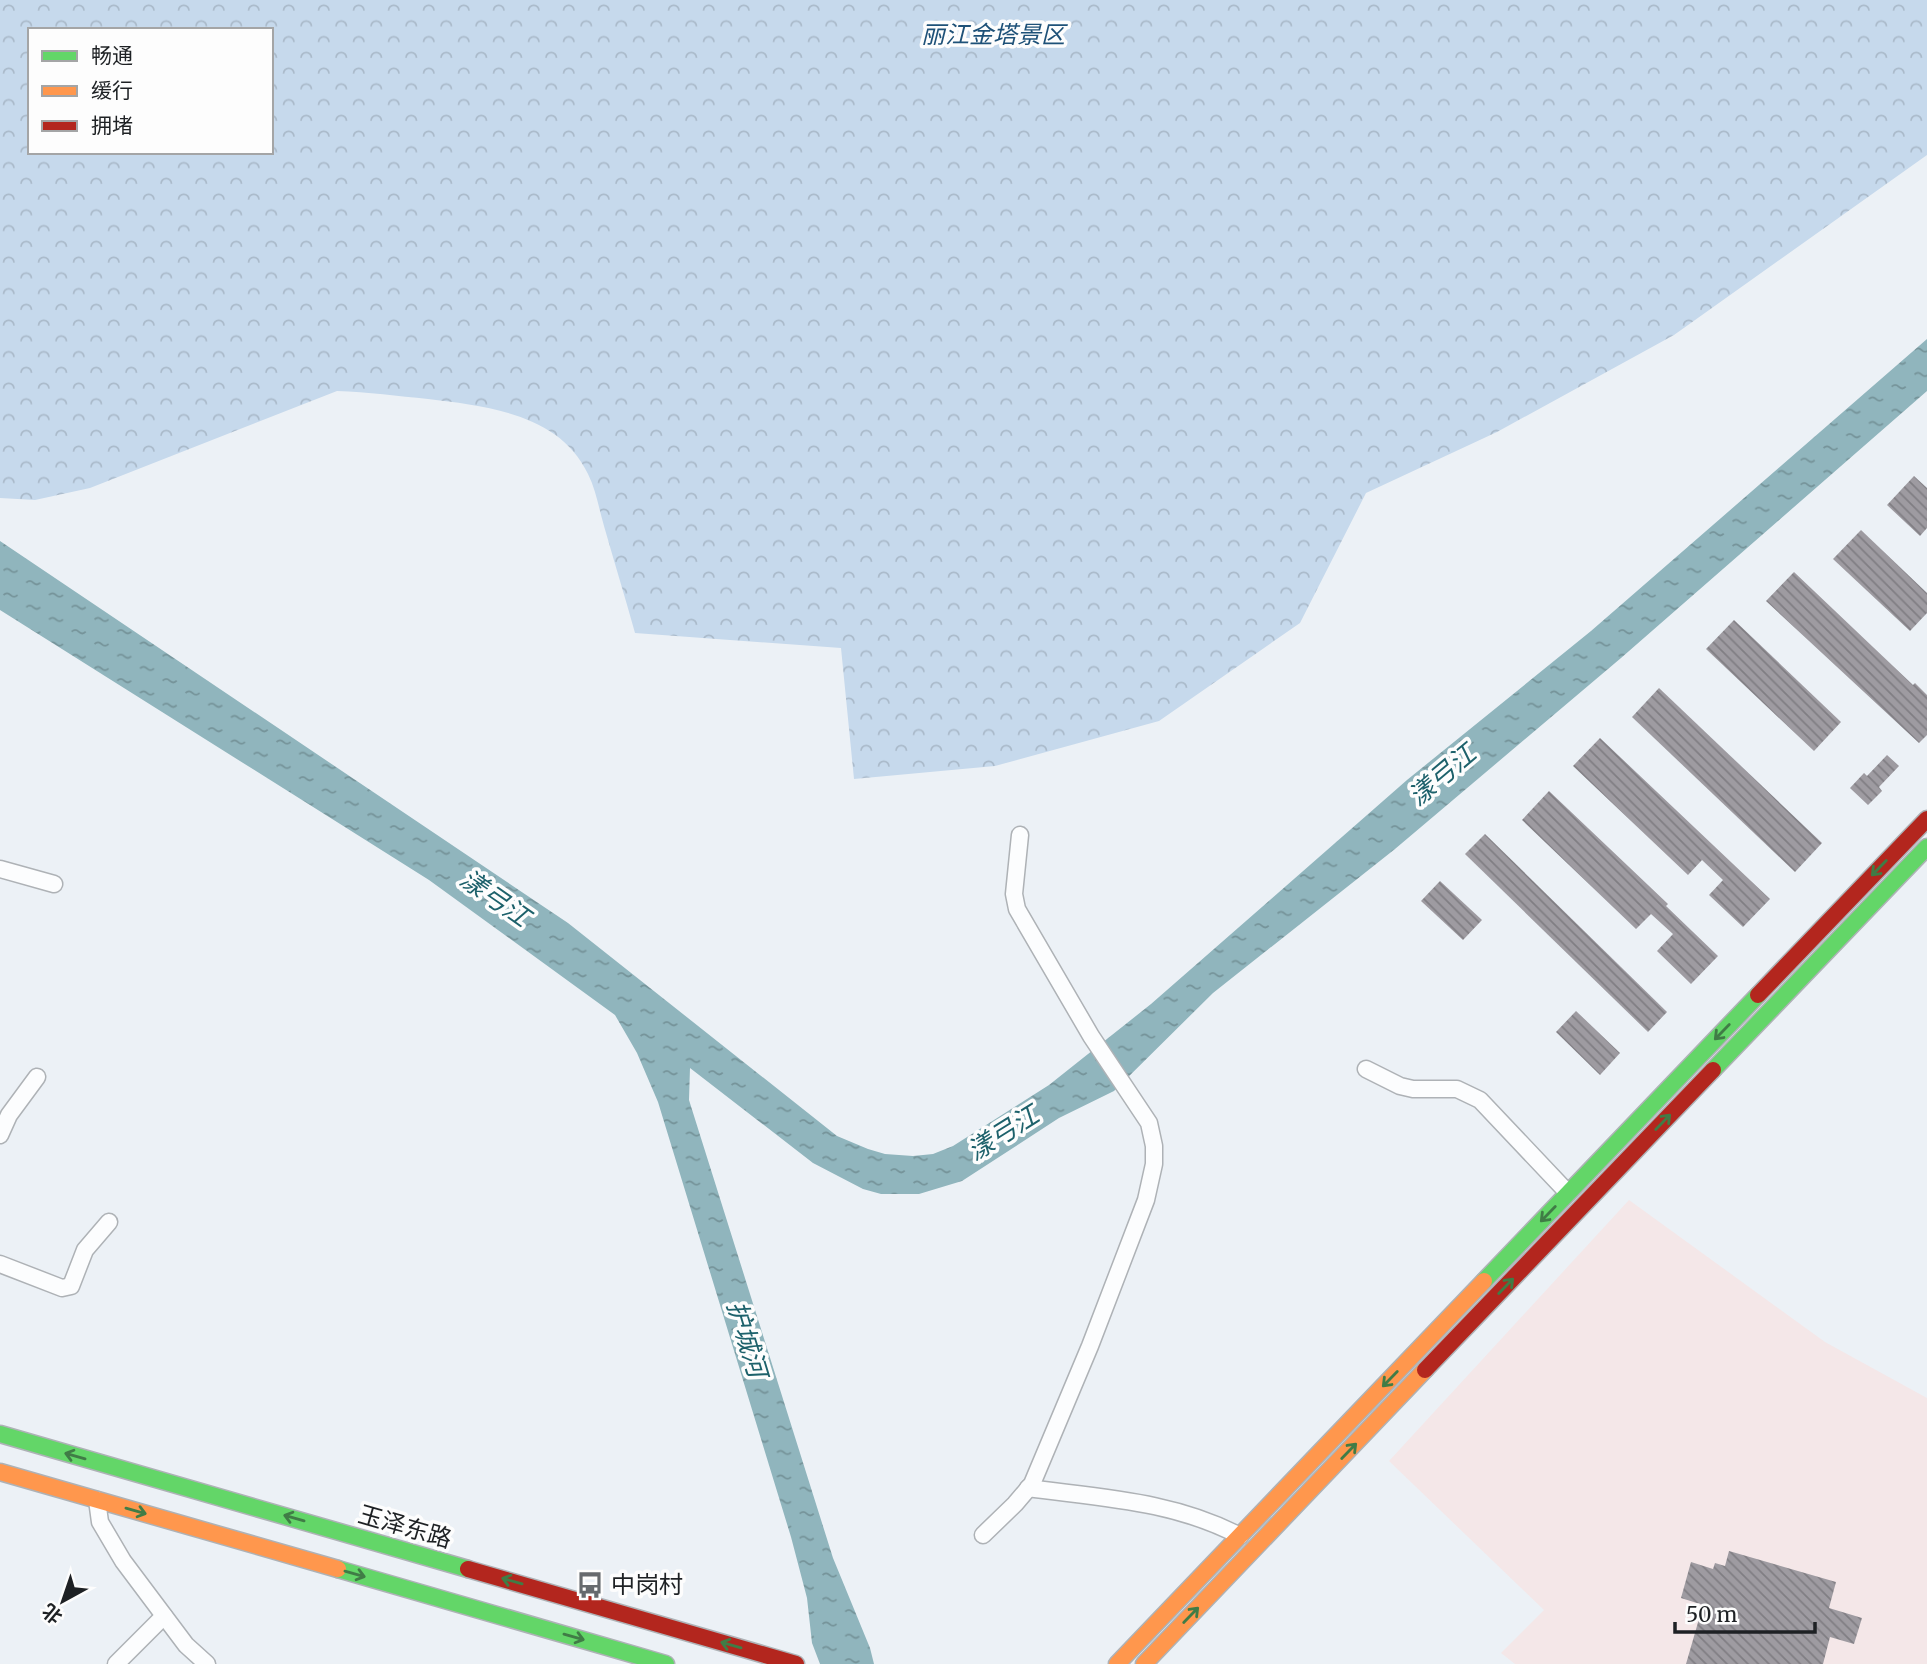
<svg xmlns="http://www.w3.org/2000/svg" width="1927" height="1664" viewBox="0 0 1927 1664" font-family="Merriweather,'Noto Sans SC',serif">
	<defs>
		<pattern id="forest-crowns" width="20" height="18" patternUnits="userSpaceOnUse" patternTransform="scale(1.75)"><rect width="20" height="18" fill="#c6d9ec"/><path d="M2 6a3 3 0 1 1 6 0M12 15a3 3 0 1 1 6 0" fill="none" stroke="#aabaca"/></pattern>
		<pattern id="water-ripples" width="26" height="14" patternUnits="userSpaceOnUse" patternTransform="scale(1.75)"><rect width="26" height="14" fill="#90b5bd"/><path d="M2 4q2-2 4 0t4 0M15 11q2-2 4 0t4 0" fill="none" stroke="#759399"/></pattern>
		<pattern id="building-back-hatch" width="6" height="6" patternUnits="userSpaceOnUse" patternTransform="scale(1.75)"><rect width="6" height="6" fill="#9e9ba1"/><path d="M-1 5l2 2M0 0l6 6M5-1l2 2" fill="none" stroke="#807e83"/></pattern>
	</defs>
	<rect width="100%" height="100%" fill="#ecf1f6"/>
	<polygon fill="#f4e7e8" points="1629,1200 1825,1342 1927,1398 1927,1664 1515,1664 1501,1653 1544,1610 1389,1461"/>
	<path fill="url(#forest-crowns)" fill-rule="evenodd" d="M0 0H1927V155L1674 335 1497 432 1366 493 1300 623 1159 721 995 766 854 779 841 648 635 633C625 597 614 561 604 526 599 509 596 490 588 474 560 414 487 406 428 399 398 396 368 392 337 391L90 488 35 500 0 498ZM30 30H271V152H30Z"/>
	<polygon fill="url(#water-ripples)" points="1927,339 1927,391 1621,658 1395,849 1213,993 1114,1091 1059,1118 962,1181 919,1194 881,1194 863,1189 813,1163 690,1068 689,1100 833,1558 870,1648 874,1664 820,1664 812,1643 807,1598 791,1537 658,1102 637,1053 615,1015 429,880 0,610 0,541 568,923 837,1136 868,1149 885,1154 913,1156 933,1154 953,1146 1049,1085 1151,1004 1407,780 1591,631"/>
	<g fill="url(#building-back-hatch)">
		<polygon points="1914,476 1927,488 1927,528 1920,536 1887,505"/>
		<polygon points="1861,530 1927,593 1927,613 1910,631 1833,559"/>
		<polygon points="1794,572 1913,685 1915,683 1927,695 1927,735 1919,743 1766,601"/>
		<polygon points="1734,620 1841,722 1814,751 1706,649"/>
		<polygon points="1659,688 1822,843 1795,872 1632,717"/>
		<polygon points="1600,738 1770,899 1743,927 1709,895 1723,880 1702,860 1688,875 1573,766"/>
		<polygon points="1887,755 1899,766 1879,787 1882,791 1868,805 1850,788 1864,773 1867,776"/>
		<polygon points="1549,791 1668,904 1666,906 1718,956 1691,984 1657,951 1673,934 1651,914 1636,929 1522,820"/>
		<polygon points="1485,834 1667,1012 1648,1032 1465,854"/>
		<polygon points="1440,881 1482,920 1463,940 1421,901"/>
		<polygon points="1576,1011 1620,1053 1600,1075 1556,1032"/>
		<polygon points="1729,1551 1836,1582 1829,1608 1862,1618 1854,1644 1830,1637 1823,1664 1686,1664 1703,1605 1681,1598 1691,1562 1713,1569 1715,1563 1725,1566"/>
	</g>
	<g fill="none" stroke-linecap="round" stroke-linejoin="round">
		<defs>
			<g id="street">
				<polyline points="0,869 54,884"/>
				<polyline points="1366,1069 1400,1086 1413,1089 1457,1089 1480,1100 1568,1193"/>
				<polyline points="0,1135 9,1115 37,1077"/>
				<polyline points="0,1264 62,1288 71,1286 85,1250 109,1222"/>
				<path d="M1028 1488C1102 1498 1174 1501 1240 1536"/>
				<polyline points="97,1500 100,1522 123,1561 186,1645 207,1664"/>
				<polyline points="983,1535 1015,1504 1032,1484 1090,1346 1146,1200 1154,1164 1154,1146 1149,1123 1091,1036 1017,909 1014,894 1020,835"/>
				<polyline points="116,1664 164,1616"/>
			</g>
			<g id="fast">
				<polyline points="1713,1070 1927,847"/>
				<polyline points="1484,1281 1758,995"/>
				<polyline points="0,1434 468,1569"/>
				<polyline points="338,1569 666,1664"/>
			</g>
			<g id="slow">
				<polyline points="0,1472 338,1569"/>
				<polyline points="1117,1664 1484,1281"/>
				<polyline points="1144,1664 1425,1370"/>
			</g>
			<g id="jam">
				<polyline points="1758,995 1927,819"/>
				<polyline points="1425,1370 1713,1070"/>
				<polyline points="468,1569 796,1664"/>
			</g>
		</defs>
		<use href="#street" stroke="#aeb2b6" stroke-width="19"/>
		<use href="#fast" stroke="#aeb2b6" stroke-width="19"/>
		<use href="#slow" stroke="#aeb2b6" stroke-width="19"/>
		<use href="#jam" stroke="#aeb2b6" stroke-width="19"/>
		<use href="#street" stroke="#fcfdfe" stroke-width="16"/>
		<use href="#fast" stroke="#63d668" stroke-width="16"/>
		<use href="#slow" stroke="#ff974d" stroke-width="16"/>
		<use href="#jam" stroke="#b3261e" stroke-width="16"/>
	</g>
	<defs><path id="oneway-shaft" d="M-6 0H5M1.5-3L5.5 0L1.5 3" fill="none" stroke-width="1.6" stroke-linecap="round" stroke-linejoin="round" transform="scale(1.75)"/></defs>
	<g stroke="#407c46">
		<use href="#oneway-shaft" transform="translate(1879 868) rotate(134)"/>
		<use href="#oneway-shaft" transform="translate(1722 1032) rotate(134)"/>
		<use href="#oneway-shaft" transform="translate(1663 1122) rotate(-46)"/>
		<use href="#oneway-shaft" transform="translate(1548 1214) rotate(134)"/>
		<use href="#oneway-shaft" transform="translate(1506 1286) rotate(-46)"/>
		<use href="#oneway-shaft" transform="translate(1390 1379) rotate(134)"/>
		<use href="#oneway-shaft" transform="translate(1349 1451) rotate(-46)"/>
		<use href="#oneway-shaft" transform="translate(75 1456) rotate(-164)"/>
		<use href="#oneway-shaft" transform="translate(136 1511) rotate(16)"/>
		<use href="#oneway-shaft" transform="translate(294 1518) rotate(-164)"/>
		<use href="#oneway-shaft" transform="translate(355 1574) rotate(16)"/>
		<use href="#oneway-shaft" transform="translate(512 1581) rotate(-164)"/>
		<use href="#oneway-shaft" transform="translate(1191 1615) rotate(-46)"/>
		<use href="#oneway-shaft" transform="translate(574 1637) rotate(16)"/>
		<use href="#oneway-shaft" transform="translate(731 1645) rotate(-164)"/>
	</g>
	<defs>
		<symbol id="bus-bare" viewBox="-9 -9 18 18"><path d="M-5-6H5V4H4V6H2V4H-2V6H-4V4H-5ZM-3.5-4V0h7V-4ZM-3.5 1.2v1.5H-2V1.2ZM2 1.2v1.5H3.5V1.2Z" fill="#666a6e" stroke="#fdfdfd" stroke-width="2.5" paint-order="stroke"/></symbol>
	</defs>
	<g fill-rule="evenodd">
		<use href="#bus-bare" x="571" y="1566" width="38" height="38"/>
	</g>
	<g text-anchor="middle" stroke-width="7" stroke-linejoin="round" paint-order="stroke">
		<g font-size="24" font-style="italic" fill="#1e5178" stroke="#fdfdfd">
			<text x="993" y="43">丽江金塔景区</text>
		</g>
		<g font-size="24" fill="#1e2124" stroke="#fdfdfd">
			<text transform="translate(405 1527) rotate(16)" y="8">玉泽东路</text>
		</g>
		<g font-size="24" fill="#1e2124" stroke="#fdfdfd" text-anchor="start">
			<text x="611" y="1593">中岗村</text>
		</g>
		<g font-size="26" font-style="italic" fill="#1d616b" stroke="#fdfdfd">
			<text transform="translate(1442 775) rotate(-40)" y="9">漾弓江</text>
			<text transform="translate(495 898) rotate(35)" y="9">漾弓江</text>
			<text transform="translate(1003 1133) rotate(-32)" y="9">漾弓江</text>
			<text transform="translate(747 1339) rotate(73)" y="9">护城河</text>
		</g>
	</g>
	<rect x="28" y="28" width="245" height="126" fill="#fdfdfd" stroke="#a4a5a6" stroke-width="2"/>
	<rect x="42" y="51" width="35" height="10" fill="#63d668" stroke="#a4a5a6" stroke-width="2"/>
	<text x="91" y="63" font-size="21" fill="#1e2124">畅通</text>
	<rect x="42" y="86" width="35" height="10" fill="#ff974d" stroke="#a4a5a6" stroke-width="2"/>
	<text x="91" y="98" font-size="21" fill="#1e2124">缓行</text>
	<rect x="42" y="121" width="35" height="10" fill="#b3261e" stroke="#a4a5a6" stroke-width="2"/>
	<text x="91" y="133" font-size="21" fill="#1e2124">拥堵</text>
	<g transform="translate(63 1601) rotate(220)" stroke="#fdfdfd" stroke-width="5" paint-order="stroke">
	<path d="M0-5L12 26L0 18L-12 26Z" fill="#1e2124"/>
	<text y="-10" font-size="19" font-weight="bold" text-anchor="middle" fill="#1e2124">北</text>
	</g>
	<path d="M1675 1622v10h140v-10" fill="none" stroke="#1e2124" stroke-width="3.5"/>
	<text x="1686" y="1622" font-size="21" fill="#1e2124" stroke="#fdfdfd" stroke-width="5" paint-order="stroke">50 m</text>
</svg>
